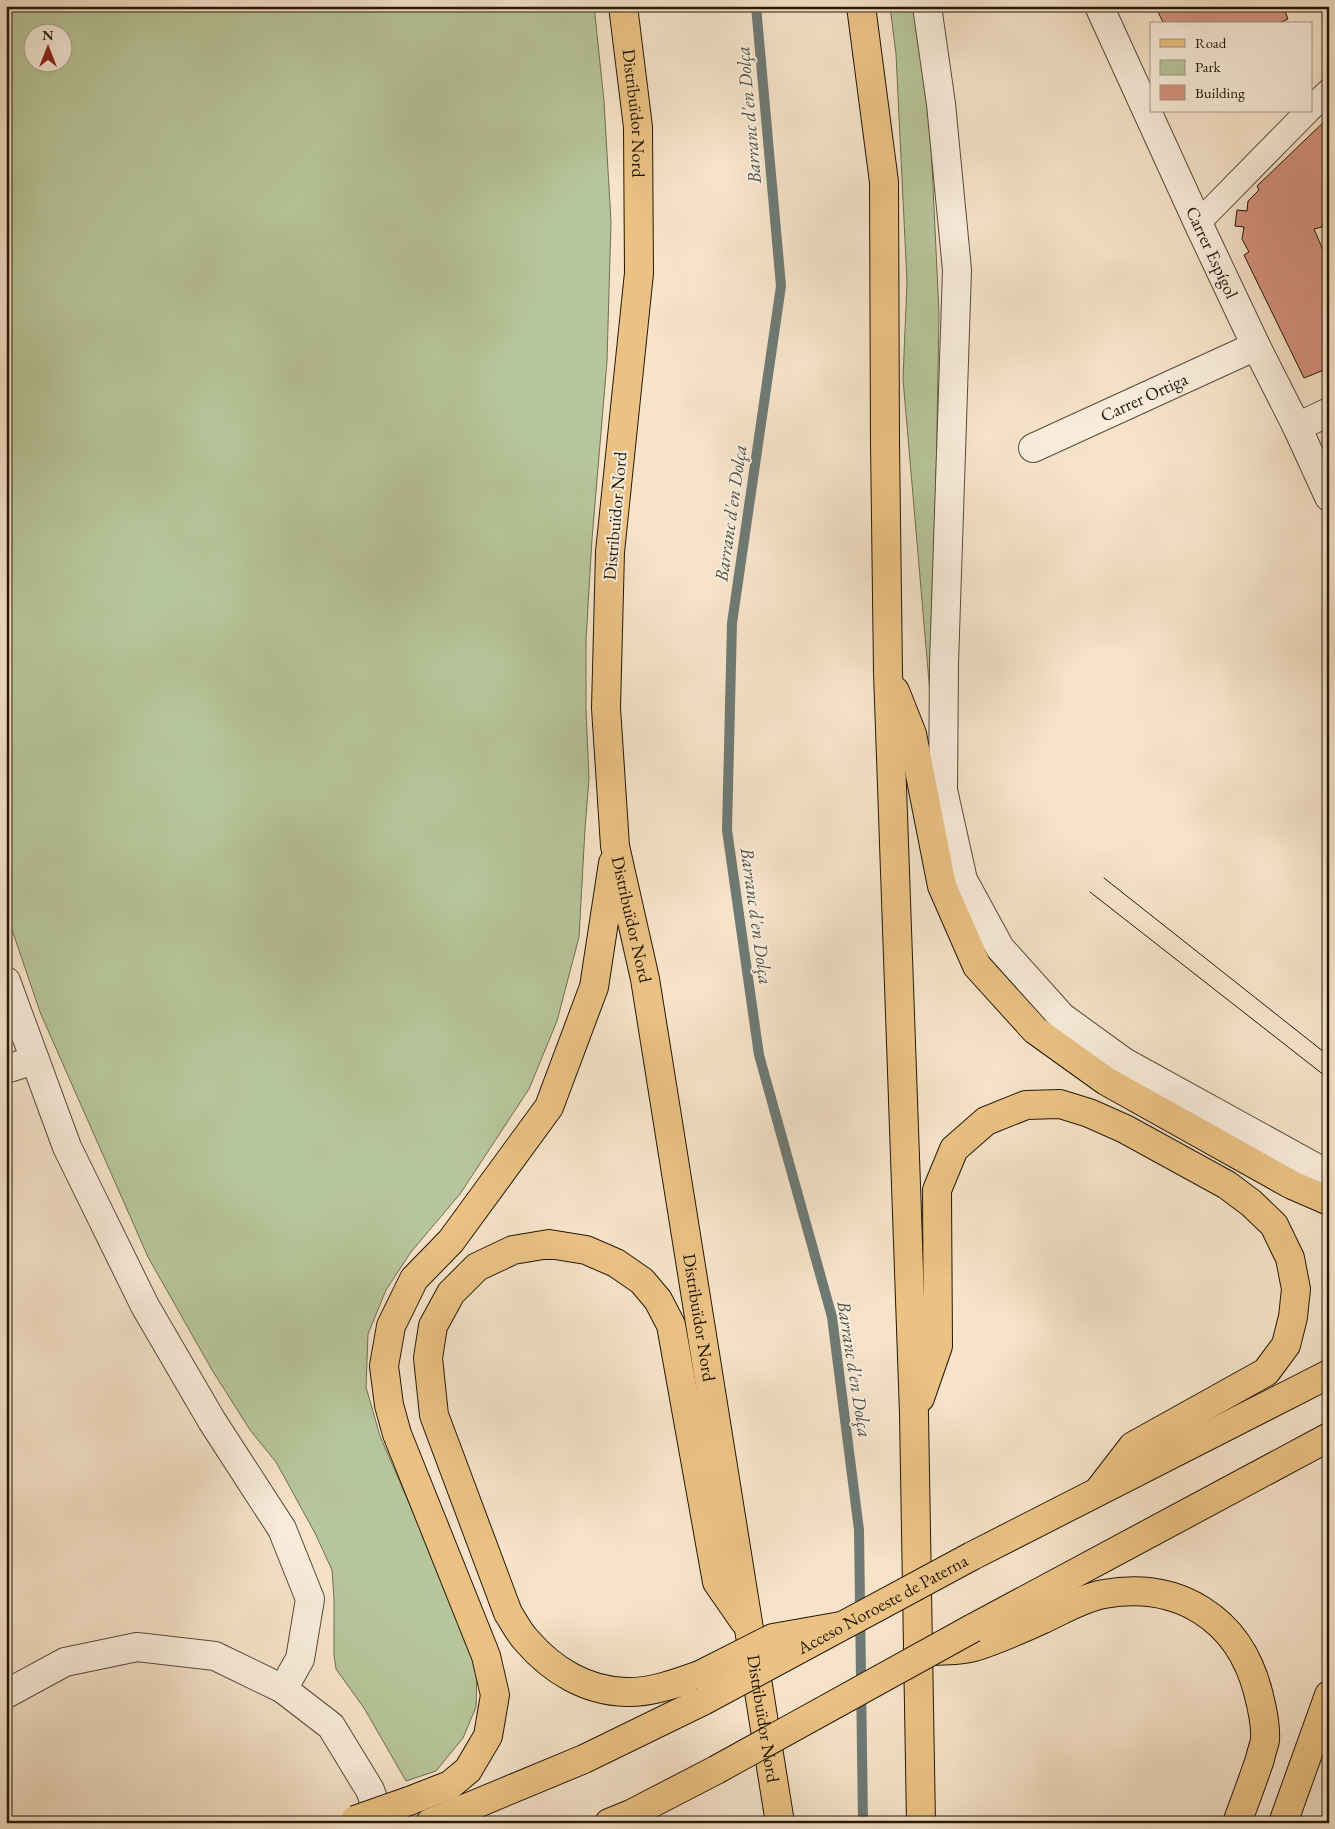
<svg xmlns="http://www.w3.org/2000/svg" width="1335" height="1829" viewBox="0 0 1335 1829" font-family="'EB Garamond',serif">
	<rect width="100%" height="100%" fill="#f6e3c9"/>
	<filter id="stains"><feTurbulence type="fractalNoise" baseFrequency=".004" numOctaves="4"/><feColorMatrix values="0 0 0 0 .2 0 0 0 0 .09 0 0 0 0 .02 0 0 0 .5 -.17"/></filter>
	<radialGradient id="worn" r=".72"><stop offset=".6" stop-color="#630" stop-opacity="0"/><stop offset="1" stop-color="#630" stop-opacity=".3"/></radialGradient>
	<g fill="#b7c59a" stroke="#6e6e50" fill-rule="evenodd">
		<path d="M6 6H594L604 101 611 222 607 361 592 539 586 640V710L589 779 585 829 579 937 557 1021 529 1089 460 1194 411 1252 386 1290 368 1334 366 1387 380 1436 463 1628 477 1671 476 1707 463 1738 436 1771 406 1781 364 1708 336 1669 334 1655V1599L332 1570 315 1533 276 1462 250 1430 212 1370 148 1257 40 1012 6 912ZM32 32H62V62H32Z"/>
		<polygon points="890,6 915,6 929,102 939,313 932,717 903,379 907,282 896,54"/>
	</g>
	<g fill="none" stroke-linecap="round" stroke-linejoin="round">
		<polyline stroke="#6e7a75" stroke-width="10" points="756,6 781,286 732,623 727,830 759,1055 832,1317 859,1530 863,1823"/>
	</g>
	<g fill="#d4927f" stroke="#241807">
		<polygon points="1155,6 1290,6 1284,9 1288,19 1277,24 1164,24"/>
		<polygon points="1329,117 1329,211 1324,216 1322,227 1314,229 1329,264 1329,368 1304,378 1244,255 1249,252 1242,239 1244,227 1235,226 1237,210 1247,211 1248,201 1259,190 1257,186"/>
	</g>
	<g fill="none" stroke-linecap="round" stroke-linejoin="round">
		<defs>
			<g id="pedestrian">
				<polyline points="1311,108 1329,91"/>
				<polyline points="1198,223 1308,111"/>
			</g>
			<g id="minor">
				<path id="s1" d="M1099 6 1198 223 1256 346 1297 427 1329 497"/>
				<polyline points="1297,427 1329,412"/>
				<path id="s2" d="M1033 448 1256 346"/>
				<polyline points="6,981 67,1147 145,1306 212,1421 282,1529 310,1599 300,1659 283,1689"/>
				<polyline points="6,1069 35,1060"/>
			</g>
			<g id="tertiary">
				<polyline points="927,6 941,104 957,270 944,664 943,790 963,880 1000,948 1062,1017 1124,1062 1329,1175"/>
				<polyline points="6,1694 65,1662 137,1647 215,1656 283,1689 331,1726 370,1790 382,1823"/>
			</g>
			<g id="primary">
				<polyline points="972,1556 1329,1374"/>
				<polyline points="973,1628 1329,1437"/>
				<polyline points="430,1823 584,1759 703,1701"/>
				<polyline points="609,1823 631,1814 716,1770"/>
				<polyline points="1283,1823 1329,1695"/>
			</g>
			<g id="trunk">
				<path id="s3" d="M623 6 638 127 639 273 610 552 606 708 615 846 645 979 780 1823"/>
				<polyline points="861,6 884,182 885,443 888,672 914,1414 921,1823"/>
				<polyline points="895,691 912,734 942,886 977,966 1035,1030 1106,1081 1292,1185 1329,1201"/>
				<polyline points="920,1398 938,1346 937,1190 954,1149 986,1121 1026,1105 1060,1104 1089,1113 1125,1129 1227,1185 1251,1203 1274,1225 1290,1258 1296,1289 1293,1317 1286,1345 1266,1372 1133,1446 1099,1490"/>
				<path d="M933 1651C946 1650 962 1651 974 1647 997 1640 1019 1630 1041 1620 1061 1611 1082 1598 1104 1594 1178 1581 1239 1618 1258 1692 1262 1707 1266 1725 1265 1740 1264 1746 1261 1753 1260 1759 1253 1780 1245 1801 1237 1823"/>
				<path d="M700 1675C677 1683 651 1693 626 1692 586 1691 552 1670 527 1641 519 1633 514 1622 508 1613L434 1415 428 1358 433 1326 451 1293 477 1267 513 1250 549 1244 586 1250 616 1263 642 1281 658 1300 671 1325 717 1582 744 1621"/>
				<polyline points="409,1801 450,1785 468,1770 488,1736 495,1695 486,1656 397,1434 389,1405 384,1366 391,1326 414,1279 451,1241 549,1107 594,987 613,863"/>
			</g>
		</defs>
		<use href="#pedestrian" stroke="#584b38" stroke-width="26"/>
		<use href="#minor" stroke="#584b38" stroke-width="30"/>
		<use href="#tertiary" stroke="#584b38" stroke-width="30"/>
		<use href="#primary" stroke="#241807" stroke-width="30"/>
		<use href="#trunk" stroke="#241807" stroke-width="30"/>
		<use href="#pedestrian" stroke="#f9eddc" stroke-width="24"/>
		<use href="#minor" stroke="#f9eddc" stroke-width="28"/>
		<use href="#tertiary" stroke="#f9eddc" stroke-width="28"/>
		<use href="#primary" stroke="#ebc284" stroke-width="28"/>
		<use href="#trunk" stroke="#ebc284" stroke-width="28"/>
		<g stroke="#241807" stroke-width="1">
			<polyline points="1104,878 1329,1056"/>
			<polyline points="1090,892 1329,1079"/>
		</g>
		<defs>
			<g id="primary-bridge">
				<path id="s4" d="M703 1701 972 1556"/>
				<polyline points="716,1770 973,1628"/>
			</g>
			<g id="trunk-bridge">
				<polyline points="700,1675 773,1638 841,1626"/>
				<polyline points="355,1820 409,1801"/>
			</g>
		</defs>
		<use href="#primary-bridge" stroke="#241807" stroke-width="30" stroke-linecap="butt"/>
		<use href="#trunk-bridge" stroke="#241807" stroke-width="30" stroke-linecap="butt"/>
		<use href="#primary-bridge" stroke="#ebc284" stroke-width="28"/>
		<use href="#trunk-bridge" stroke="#ebc284" stroke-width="28"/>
	</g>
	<g text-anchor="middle" stroke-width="4" stroke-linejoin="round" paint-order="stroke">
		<g font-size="18" fill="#241807" stroke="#f9eddc">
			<text dy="6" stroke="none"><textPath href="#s3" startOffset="108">Distribuïdor Nord</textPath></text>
			<text dy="6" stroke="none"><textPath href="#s1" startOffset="271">Carrer Espígol</textPath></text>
			<text dy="6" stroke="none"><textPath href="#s2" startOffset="122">Carrer Ortiga</textPath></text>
			<text transform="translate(615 516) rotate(-85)" y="6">Distribuïdor Nord</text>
			<text dy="6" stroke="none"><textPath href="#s3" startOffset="918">Distribuïdor Nord</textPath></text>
			<text dy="6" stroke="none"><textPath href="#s3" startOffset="1322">Distribuïdor Nord</textPath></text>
			<text dy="6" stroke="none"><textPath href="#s4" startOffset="204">Acceso Noroeste de Paterna</textPath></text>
			<text dy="6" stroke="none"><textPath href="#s3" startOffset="1728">Distribuïdor Nord</textPath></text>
		</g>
		<g font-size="19" font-style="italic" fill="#4f5147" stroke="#f9eddc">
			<text transform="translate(748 115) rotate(-95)" y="7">Barranc d'en Dolça</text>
			<text transform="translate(730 513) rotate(-82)" y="7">Barranc d'en Dolça</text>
			<text transform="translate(757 916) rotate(82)" y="7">Barranc d'en Dolça</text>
			<text transform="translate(855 1369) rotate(81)" y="7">Barranc d'en Dolça</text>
		</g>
	</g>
	<rect width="1335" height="1829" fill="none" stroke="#f6e3c9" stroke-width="25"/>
	<rect x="8" y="8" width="1320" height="1814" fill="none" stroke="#241807" stroke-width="2.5"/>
	<rect x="12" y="12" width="1310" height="1804" fill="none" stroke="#241807"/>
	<rect x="1150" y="22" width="162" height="90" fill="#f9eddc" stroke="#a49887"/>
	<rect x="1160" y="39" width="25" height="8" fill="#ebc284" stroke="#a49887"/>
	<text x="1195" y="48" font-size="15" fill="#241807">Road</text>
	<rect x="1160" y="60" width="25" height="15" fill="#b7c59a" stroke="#a49887"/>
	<text x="1195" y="72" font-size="15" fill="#241807">Park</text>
	<rect x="1160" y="85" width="25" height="15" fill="#d4927f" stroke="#a49887"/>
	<text x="1195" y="98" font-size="15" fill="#241807">Building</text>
	<g transform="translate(48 48)"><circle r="24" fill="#f9eddc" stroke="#a49887"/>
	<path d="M0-4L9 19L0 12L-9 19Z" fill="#8f2418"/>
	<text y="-8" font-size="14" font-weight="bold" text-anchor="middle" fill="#241807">N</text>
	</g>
	<rect width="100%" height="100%" filter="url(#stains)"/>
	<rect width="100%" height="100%" fill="url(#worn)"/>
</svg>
